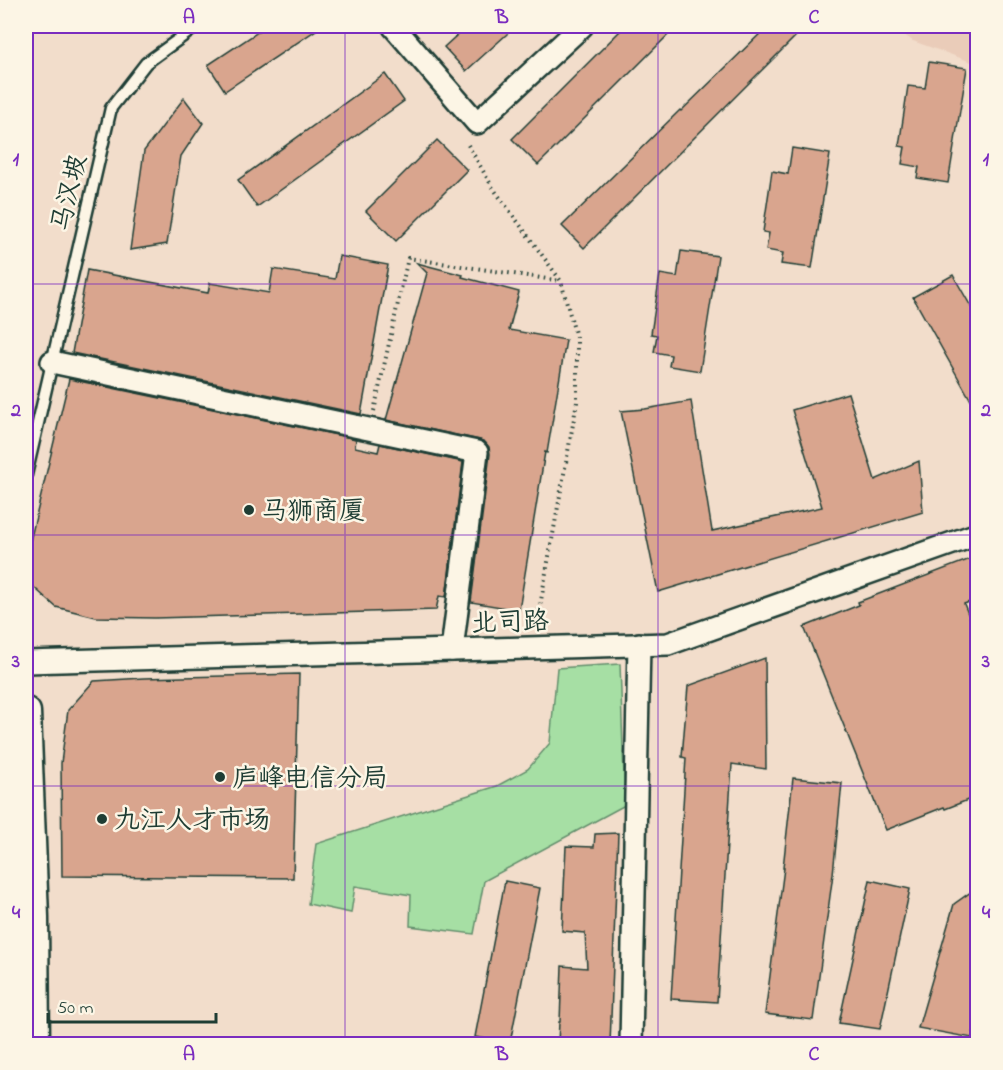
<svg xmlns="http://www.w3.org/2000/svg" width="1003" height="1070" viewBox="0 0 1003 1070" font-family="'Indie Flower','LXGW WenKai TC',sans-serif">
	<rect width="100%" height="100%" fill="#f2ddcb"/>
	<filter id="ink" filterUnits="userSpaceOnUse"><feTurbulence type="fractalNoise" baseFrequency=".0167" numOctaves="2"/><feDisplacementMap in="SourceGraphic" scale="12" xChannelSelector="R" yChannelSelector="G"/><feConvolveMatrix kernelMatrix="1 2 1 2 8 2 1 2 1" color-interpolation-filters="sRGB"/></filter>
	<g filter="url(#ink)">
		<polygon fill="#eaccb9" points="891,26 977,26 977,64 913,41"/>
		<polygon fill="#a6dfa4" stroke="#628e6c" stroke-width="1.5" points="620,664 625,805 484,881 474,934 410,926 411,895 355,886 351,913 308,904 316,844 497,786 528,769 550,743 557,668"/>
		<g fill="#d9a58e" stroke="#1f3d34" stroke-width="1.5">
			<polygon points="267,26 322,26 225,91 208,65"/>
			<polygon points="467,26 516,26 466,71 444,47"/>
			<polygon points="625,26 677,26 538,165 512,139"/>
			<polygon points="768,26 806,26 584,248 562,226 680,110 681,111"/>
			<polygon points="929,62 967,68 948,183 917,178 919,167 902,164 905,147 899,146 908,86 925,88"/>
			<polygon points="385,74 404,101 257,207 238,180"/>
			<polygon points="184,98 203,123 181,156 167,244 130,250 144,151"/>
			<polygon points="437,140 467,170 396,241 366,211"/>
			<polygon points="792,148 830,154 812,268 781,264 783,253 766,250 769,233 763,232 772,171 788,174"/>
			<polygon points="681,251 718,256 700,371 669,366 671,355 654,352 657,335 651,334 660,274 677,277"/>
			<polygon points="339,256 388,265 361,414 72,353 87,270 208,293 210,283 269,293 273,269 335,279"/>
			<polygon points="417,263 463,275 462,277 519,292 509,330 566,340 547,453 545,452 519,610 471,602 490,454 489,447 485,442 480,440 386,420 427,273"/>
			<polygon points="953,275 978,319 978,413 913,297"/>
			<polygon points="69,379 356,439 355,447 378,452 380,444 463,462 446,597 439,596 436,610 155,618 96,617 56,607 29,583 27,554"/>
			<polygon points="848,393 875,480 919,461 923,512 658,592 621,411 645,409 691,401 712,531 822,507 792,410"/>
			<polygon points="978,556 978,599 964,604 978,638 978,796 945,809 944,807 886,830 804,627 859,605 858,602"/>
			<polygon points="765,658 766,769 732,764 717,1002 671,999 686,758 682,757 688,686"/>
			<polygon points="299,674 293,878 62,876 61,763 68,710 94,681 144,678"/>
			<polygon points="793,778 842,783 833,874 813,1020 765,1014 784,868 783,868"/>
			<polygon points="618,833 610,1044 558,1044 559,1022 560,1022 562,966 587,968 585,933 562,931 566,846 594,847 595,834"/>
			<polygon points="870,880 910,889 880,1029 839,1023"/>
			<polygon points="505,881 540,888 510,1043 475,1037"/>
			<polygon points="978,887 978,1014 972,1038 918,1028 954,904"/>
		</g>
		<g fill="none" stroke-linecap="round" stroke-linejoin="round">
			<defs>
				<polyline id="lane" points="26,475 111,108 146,63 197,26"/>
				<g id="street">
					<polyline points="393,26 477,123 582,26"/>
					<polyline points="52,362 477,452 452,650"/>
					<polyline points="26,662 668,644 978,534"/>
					<polyline points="631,1044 639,644"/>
				</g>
				<polyline id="secondary" points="26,712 34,917 35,1044"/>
			</defs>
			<use href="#lane" stroke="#1f3d34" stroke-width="15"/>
			<use href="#street" stroke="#1f3d34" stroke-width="26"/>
			<use href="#secondary" stroke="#1f3d34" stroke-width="33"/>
			<g stroke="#1f3d34" stroke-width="4" stroke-dasharray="1.5 4.5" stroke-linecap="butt">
				<polyline points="468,145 493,188 561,281 577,341 577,402 536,628"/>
				<polyline points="374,411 408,258 561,281"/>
			</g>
			<use href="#lane" stroke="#fcf5e5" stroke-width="10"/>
			<use href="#street" stroke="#fcf5e5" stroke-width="21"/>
			<use href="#secondary" stroke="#fcf5e5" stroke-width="28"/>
		</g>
	</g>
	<path fill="none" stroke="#7b2cbf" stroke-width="1.5" stroke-opacity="0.55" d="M345 26V1044M658 26V1044M26 284H978M26 535H978M26 786H978"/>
	<g fill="#1f3d34" stroke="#fcf5e5" stroke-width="2">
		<circle cx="249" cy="510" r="6"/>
		<circle cx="220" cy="777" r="6"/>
		<circle cx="102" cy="819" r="6"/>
	</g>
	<g text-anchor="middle" stroke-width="5" stroke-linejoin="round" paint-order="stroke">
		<g font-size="26" fill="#1f3d34" stroke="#fcf5e5">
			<text transform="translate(68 193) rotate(-77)" y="9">马汉坡</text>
			<text transform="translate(510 621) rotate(-2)" y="9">北司路</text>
		</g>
		<g font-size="26" fill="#1f3d34" stroke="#fcf5e5" text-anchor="start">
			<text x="261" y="519">马狮商厦</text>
			<text x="232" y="786">庐峰电信分局</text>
			<text x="114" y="828">九江人才市场</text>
		</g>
	</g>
	<rect width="1003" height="1070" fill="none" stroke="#fcf5e5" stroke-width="66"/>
	<path d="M48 1013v9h168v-9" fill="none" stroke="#1f3d34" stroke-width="3"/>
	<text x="57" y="1013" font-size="18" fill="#1f3d34" stroke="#fcf5e5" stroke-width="4.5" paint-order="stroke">50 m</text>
	<rect x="33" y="33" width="937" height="1004" fill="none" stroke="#7b2cbf" stroke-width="2"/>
	<g font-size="20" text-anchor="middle" font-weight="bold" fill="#7b2cbf">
		<text x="189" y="23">A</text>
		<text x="502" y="23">B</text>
		<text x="814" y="23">C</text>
		<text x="16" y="165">1</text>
		<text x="986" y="165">1</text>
		<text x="16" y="416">2</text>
		<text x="986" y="416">2</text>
		<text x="16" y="667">3</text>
		<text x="986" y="667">3</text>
		<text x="16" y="918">4</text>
		<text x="986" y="918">4</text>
		<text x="189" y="1060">A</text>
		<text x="502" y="1060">B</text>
		<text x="814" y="1060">C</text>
	</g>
</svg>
